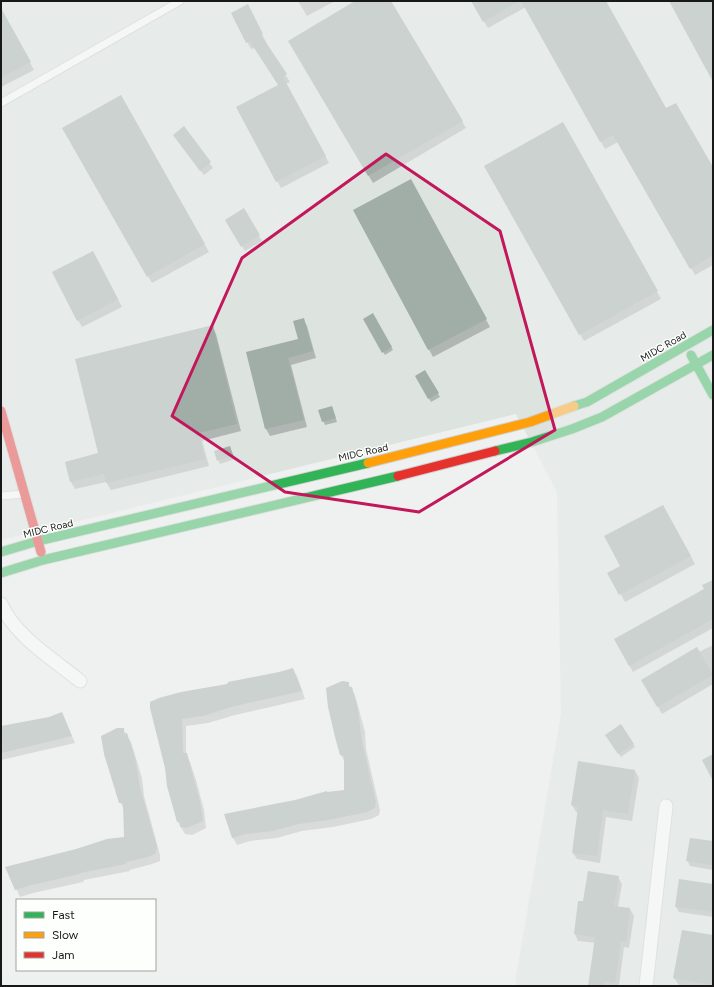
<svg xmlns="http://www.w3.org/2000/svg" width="714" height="987" viewBox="0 0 714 987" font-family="Figtree,sans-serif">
	<rect width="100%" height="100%" fill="#eff1f0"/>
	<polygon fill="#dde4e0" points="1,1 713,1 713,986 516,986 516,977 561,714 557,492 516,414 1,540"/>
	<g fill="#0003">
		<polygon points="298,1 335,1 307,16"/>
		<polygon points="357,1 390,1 466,128 373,183 289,41"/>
		<polygon points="472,1 605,1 666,110 713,169 713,265 695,275 618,142 605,149 526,7 488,28"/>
		<polygon points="1,9 34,70 1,87"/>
		<polygon points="251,13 266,42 265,42 290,82 286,84 329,163 281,188 237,108 279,85 254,48 251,49 232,14"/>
		<polygon points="121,96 209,252 152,283 64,128"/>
		<polygon points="563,124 661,299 584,341 486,166"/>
		<polygon points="184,128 213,168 204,175 177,140"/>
		<polygon points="415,188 490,327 433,357 354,211"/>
		<polygon points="244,210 262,241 245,251 226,220"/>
		<polygon points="97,259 122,307 82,327 78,320"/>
		<polygon points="372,314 393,350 385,355 364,319"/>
		<polygon points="303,319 307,326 316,358 291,365 307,427 270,436 266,429 247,353 299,340"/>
		<polygon points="212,326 216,334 241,431 202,441 209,466 111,490 106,482 75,489 71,482 66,462 100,454"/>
		<polygon points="425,372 440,397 431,402 416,377"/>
		<polygon points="332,407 337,422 325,425 319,411"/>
		<polygon points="230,447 235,459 220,464 215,452"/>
		<polygon points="663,506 695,564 625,602 609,573 622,566"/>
		<polygon points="713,581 713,628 633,672 615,640 706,589"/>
		<polygon points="713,645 713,684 662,714 643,680"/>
		<polygon points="292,669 297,676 305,699 235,715 208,723 186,726 186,755 190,762 196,780 204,810 206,828 192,835 185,834 178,822 168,785 166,768 151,708 228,685 279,673"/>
		<polygon points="348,683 355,695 365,732 366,749 380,810 379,815 371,819 333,827 302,831 277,838 250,841 237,845 233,838 225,815 345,791 345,762 341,755"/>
		<polygon points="62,714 75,743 1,760 1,727 49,718"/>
		<polygon points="123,729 131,742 142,778 144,796 160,855 160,861 152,864 130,870 130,871 84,880 83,882 33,893 20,897 7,868 125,838 124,809 120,802"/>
		<polygon points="608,739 633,744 635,747 621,757"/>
		<polygon points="635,771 639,778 632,821 606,817 600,863 577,859 573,853 578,812 576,812 572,805"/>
		<polygon points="691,839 713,842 713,870 690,866 687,860"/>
		<polygon points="618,877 622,884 618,907 630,909 634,916 629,948 624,947 619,986 589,986 596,943 578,941 575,934 584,902"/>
		<polygon points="713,885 713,917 679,912 676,907"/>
		<polygon points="713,936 713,986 679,985 674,978"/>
	</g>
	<g fill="#a1aea7">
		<polygon points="355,1 391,1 463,121 368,176 288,41"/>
		<polygon points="471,1 519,1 483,22"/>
		<polygon points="521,1 606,1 666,108 676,103 713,167 713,255 690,269 613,135 600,142"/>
		<polygon points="669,1 713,1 713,82"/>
		<polygon points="248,4 263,34 261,35 287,74 283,77 326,156 276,182 236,107 278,85 250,41 246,43 231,13"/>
		<polygon points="1,8 31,62 1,78"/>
		<polygon points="121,95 205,244 147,277 62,128"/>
		<polygon points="563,122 658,291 579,335 484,166"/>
		<polygon points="184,126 211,162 200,171 173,135"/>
		<polygon points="411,179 487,319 428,350 353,210"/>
		<polygon points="244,208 260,235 241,247 225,220"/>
		<polygon points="93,251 118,299 77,321 52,272"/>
		<polygon points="373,313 392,347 382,353 363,319"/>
		<polygon points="304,318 313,351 288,358 304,420 265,429 246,352 298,339 293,321"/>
		<polygon points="213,325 237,424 199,433 205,459 106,483 104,474 70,482 65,462 98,453 75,359"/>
		<polygon points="425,370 439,393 428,399 415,376"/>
		<polygon points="332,406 336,418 322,422 318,410"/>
		<polygon points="230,446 233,456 217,461 214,451"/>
		<polygon points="663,505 691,556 619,595 607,573 620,566 604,536"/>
		<polygon points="713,580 713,619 629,666 614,639 704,589 702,585"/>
		<polygon points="697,647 713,675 657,707 641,680"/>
		<polygon points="293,668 302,691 231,707 203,716 182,719 183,753 187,753 192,772 200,802 203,821 187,828 180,827 180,822 177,822 167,786 165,768 150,708 150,702 159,698 181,692 227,684 228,682 279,672"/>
		<polygon points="342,681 349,682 349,687 352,687 358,710 362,741 376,802 375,808 367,812 329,820 298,824 273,831 246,834 232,838 224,814 295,800 327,791 327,792 344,790 344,756 340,755 335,737 328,707 326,688"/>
		<polygon points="62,712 72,736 1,753 1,726 49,717"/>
		<polygon points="621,724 634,744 618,754 605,735"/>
		<polygon points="117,728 124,728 124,734 127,733 135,758 140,787 157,847 156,853 148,857 126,862 126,864 80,873 79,874 28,886 15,890 5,867 76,849 107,839 124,837 123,803 119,803 104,754 101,736"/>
		<polygon points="713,754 713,781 702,760"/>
		<polygon points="578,761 635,770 628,814 603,810 597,856 572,853 578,807 571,805"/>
		<polygon points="690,838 713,841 712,865 686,861"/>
		<polygon points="588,871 619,876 614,906 630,908 626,942 621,941 615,983 604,981 604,986 588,986 595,937 574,934 578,901 583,901"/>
		<polygon points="679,879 713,884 713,912 675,907"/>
		<polygon points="682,930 713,935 713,985 673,978"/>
	</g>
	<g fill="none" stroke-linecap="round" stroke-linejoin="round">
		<defs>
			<g id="lane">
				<polyline points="1,103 180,1"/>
				<polyline points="1,496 24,494"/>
			</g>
			<g id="street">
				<path d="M1 604C15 636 54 660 80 681"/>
				<polyline points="646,986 666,806"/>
			</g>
			<g id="fast">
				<polyline points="691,355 713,395"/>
				<polyline points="574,406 587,402 713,330"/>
				<polyline points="495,451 532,442 572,429 602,417 713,355"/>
				<polyline points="1,552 38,541 368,463"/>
				<polyline points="1,573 43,560 398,476"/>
			</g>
			<polyline id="slow" points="368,463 530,422 574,406"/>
			<g id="jam">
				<polyline points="1,411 41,552"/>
				<polyline points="398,476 495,451"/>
			</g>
		</defs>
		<use href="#lane" stroke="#cdcfce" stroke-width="9"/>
		<use href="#street" stroke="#cdcfce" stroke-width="15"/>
		<use href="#fast" stroke="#cdcfce" stroke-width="11"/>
		<use href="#slow" stroke="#cdcfce" stroke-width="11"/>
		<use href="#jam" stroke="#cdcfce" stroke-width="11"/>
		<use href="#lane" stroke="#fdfdfd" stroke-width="7"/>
		<use href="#street" stroke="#fdfdfd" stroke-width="13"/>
		<use href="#fast" stroke="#30b455" stroke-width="9"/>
		<use href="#slow" stroke="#ff9f0a" stroke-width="9"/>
		<use href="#jam" stroke="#e5322d" stroke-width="9"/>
	</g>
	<path d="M0 0H714V987H0ZM386 154 500 231 555 430 419 512 285 492 172 416 242 258Z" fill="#eff1f0" fill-opacity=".55" fill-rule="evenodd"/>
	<path fill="none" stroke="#c2185b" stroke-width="3" stroke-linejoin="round" d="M386 154 500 231 555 430 419 512 285 492 172 416 242 258Z"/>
	<g text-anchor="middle" stroke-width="3" stroke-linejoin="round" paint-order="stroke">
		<g font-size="10" fill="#171817" stroke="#fdfffd">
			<text transform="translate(663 346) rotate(-30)" y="4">MIDC Road</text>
			<text transform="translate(363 452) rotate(-13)" y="4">MIDC Road</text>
			<text transform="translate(48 528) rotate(-14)" y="4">MIDC Road</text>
		</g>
	</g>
	<rect width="714" height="987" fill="none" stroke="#171817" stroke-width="4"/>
	<rect x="16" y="899" width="140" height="72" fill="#fdfffd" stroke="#a1a3a1"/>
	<rect x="24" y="912" width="20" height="6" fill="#30b455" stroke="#a1a3a1"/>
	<text x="52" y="919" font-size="12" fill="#171817">Fast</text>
	<rect x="24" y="932" width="20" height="6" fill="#ff9f0a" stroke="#a1a3a1"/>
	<text x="52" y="939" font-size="12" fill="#171817">Slow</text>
	<rect x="24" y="952" width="20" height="6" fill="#e5322d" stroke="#a1a3a1"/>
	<text x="52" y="959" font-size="12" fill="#171817">Jam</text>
</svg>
